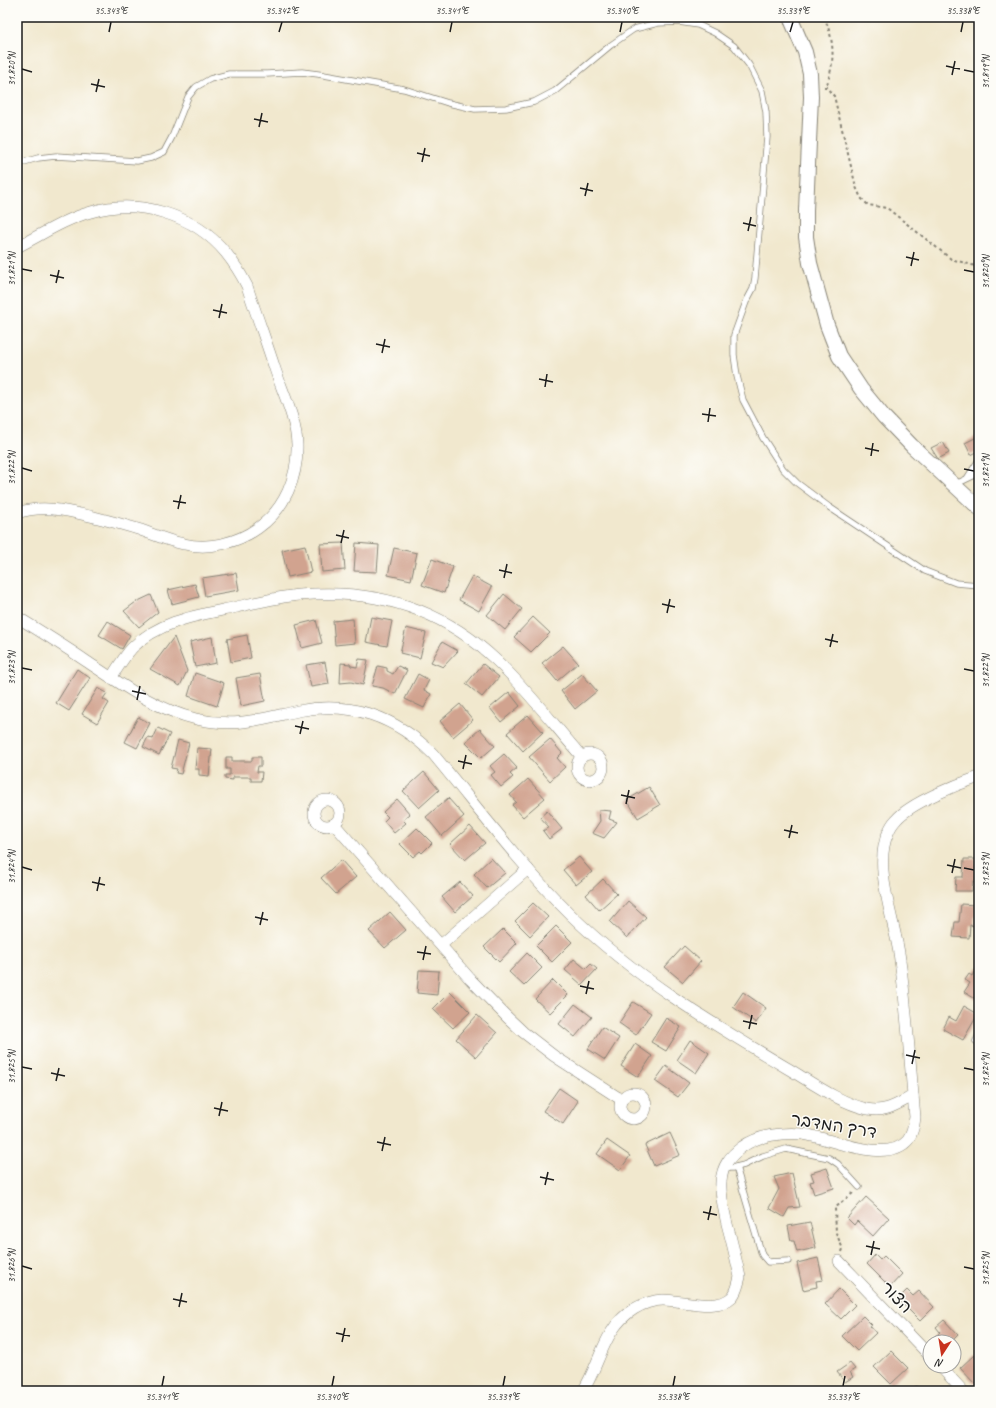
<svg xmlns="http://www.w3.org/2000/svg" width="996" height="1408" viewBox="0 0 996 1408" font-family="Caveat,'Playpen Sans Hebrew',sans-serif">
	<rect width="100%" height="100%" fill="#fdfcf7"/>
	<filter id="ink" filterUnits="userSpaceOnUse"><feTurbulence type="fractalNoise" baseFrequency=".025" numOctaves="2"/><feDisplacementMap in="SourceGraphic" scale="8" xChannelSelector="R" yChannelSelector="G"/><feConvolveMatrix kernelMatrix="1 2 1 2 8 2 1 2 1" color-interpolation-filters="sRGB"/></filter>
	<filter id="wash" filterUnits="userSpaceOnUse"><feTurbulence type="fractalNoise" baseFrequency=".012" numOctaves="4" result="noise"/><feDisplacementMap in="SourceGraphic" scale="16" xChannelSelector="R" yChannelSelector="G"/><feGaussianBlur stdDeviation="0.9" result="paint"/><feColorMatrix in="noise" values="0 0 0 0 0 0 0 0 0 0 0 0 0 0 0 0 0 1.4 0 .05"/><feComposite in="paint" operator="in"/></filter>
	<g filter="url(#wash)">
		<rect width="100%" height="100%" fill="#f1e8ce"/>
		<g id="blocks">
			<g fill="#d1a38f">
				<polygon points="979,436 979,451 971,455 965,443"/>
				<polygon points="943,442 949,453 938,459 931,448"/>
				<polygon points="343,543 345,570 322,572 320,544"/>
				<polygon points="356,543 379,545 377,572 354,571"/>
				<polygon points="305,545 311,572 288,577 282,550"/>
				<polygon points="394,548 417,553 411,580 388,575"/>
				<polygon points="432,559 453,567 444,593 422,585"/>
				<polygon points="236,573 239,590 205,596 202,578"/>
				<polygon points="472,576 492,587 479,611 459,600"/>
				<polygon points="195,584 199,597 172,604 168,590"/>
				<polygon points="504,594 522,609 505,630 487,615"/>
				<polygon points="151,595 158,612 139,627 124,611 136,602"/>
				<polygon points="371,617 392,621 387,646 366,642"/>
				<polygon points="533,617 550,633 531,652 514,637"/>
				<polygon points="353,619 355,643 335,645 333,621"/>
				<polygon points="316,620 322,643 302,648 296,625"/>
				<polygon points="108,621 130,635 122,649 99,635"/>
				<polygon points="406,628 426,633 420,658 400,653"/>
				<polygon points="247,635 251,658 231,662 227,639"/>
				<polygon points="174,637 187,671 180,686 150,669"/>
				<polygon points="212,637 216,663 195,667 190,642"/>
				<polygon points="442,642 458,651 443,667 431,662"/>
				<polygon points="563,646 578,663 557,681 542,663"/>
				<polygon points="359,659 368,660 363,685 351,682 340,683 341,663 350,664 351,666 357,667"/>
				<polygon points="325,662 329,684 311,687 306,665"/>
				<polygon points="483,664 499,677 482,697 466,684"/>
				<polygon points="378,666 387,668 387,671 393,674 398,666 407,670 395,694 383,688 372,686"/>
				<polygon points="77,669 90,678 69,711 56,703"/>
				<polygon points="195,673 224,683 217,706 188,696"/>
				<polygon points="260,674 265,701 241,706 236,678"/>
				<polygon points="418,674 429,680 424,690 431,694 424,708 405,699"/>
				<polygon points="582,674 597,691 575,709 561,691"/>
				<polygon points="98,688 107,693 103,699 109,703 97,723 82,714"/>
				<polygon points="509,692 520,706 501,722 490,708"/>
				<polygon points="460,704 473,720 453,737 440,721"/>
				<polygon points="528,715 543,732 523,751 507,733"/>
				<polygon points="138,717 150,723 137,748 125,742"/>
				<polygon points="158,728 170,734 159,755 143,747 148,737 153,739"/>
				<polygon points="480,729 495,746 481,758 465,742"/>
				<polygon points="550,739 562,753 557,758 565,767 550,781 529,757"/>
				<polygon points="178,740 189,743 181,774 176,773 177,769 171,768"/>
				<polygon points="197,748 212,749 209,776 199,775 199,769 195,769"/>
				<polygon points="504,754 517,768 510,774 513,777 501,787 491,775 495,772 490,766"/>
				<polygon points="226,757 232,757 232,761 252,761 252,757 261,757 261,766 258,766 257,772 262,772 261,781 251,781 251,777 233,777 233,780 225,779 225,775 230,775 230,769 226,769"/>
				<polygon points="424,772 439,790 419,808 403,791"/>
				<polygon points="528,779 545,798 523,817 512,805 516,802 510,795"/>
				<polygon points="649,787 660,805 638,818 627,800"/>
				<polygon points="448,798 464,816 442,836 426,817"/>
				<polygon points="397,799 410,814 403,820 406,823 394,833 384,821 388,817 383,812"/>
				<polygon points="599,810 611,811 609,819 617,822 604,838 592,833 600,821"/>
				<polygon points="547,811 562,829 549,839 543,831 549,827 540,817"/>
				<polygon points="470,826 485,843 465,860 450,844"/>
				<polygon points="417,828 432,843 422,853 420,851 413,857 400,844"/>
				<polygon points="579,857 592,872 576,885 563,870"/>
				<polygon points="491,858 505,873 487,888 474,874"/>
				<polygon points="964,859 976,859 976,882 973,881 972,891 955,891 956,877 963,877"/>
				<polygon points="341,860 356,877 336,894 321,878"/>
				<polygon points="603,879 617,894 599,910 586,895"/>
				<polygon points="460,882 473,896 455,912 442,897"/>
				<polygon points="628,901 646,917 627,938 610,922"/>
				<polygon points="533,903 548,917 530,936 515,921"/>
				<polygon points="961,904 976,905 974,926 970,925 969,938 953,937 955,922 959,922"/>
				<polygon points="390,912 406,930 385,948 369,931"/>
				<polygon points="556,926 572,942 552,962 536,946"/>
				<polygon points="503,929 517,943 499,962 484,947"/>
				<polygon points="684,946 701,961 683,982 665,967"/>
				<polygon points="527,953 542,968 524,986 509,972"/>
				<polygon points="574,959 586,969 591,964 597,969 582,985 565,970"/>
				<polygon points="977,967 979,968 979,1001 964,992 970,983 965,980 969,974 972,976"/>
				<polygon points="419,970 439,971 437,995 417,993"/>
				<polygon points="553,980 568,995 550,1013 535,999"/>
				<polygon points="450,992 470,1012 453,1028 433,1009"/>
				<polygon points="743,992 766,1008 756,1023 733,1007"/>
				<polygon points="633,1002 651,1013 636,1035 619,1023"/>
				<polygon points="575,1004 592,1017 575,1037 559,1024"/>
				<polygon points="964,1006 978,1014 963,1040 943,1029 949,1017 956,1021"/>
				<polygon points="477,1015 497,1033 476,1057 456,1039"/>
				<polygon points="666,1018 681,1027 666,1051 651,1042"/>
				<polygon points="602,1027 619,1038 605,1060 588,1049"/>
				<polygon points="690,1040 709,1053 696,1073 677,1060"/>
				<polygon points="635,1044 652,1056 638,1077 621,1066"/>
				<polygon points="666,1066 689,1083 678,1097 655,1081"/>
				<polygon points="559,1088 578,1101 563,1124 543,1111"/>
				<polygon points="670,1133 680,1155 654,1166 645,1145"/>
				<polygon points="607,1140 630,1156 620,1170 597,1154"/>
				<polygon points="827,1168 834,1188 814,1194 810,1182 814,1181 811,1173"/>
				<polygon points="792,1173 800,1207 789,1208 784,1217 769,1208 779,1189 774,1177"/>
				<polygon points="866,1197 889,1218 873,1236 857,1221 854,1225 847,1218"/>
				<polygon points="810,1222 816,1248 797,1252 794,1241 791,1241 788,1226"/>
				<polygon points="875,1255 880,1260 884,1256 902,1274 890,1287 867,1264"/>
				<polygon points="818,1258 823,1280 816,1281 817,1287 803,1290 797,1263"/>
				<polygon points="839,1289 855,1305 841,1319 825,1304"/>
				<polygon points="907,1290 913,1296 919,1291 934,1307 920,1321 898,1299"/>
				<polygon points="863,1316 872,1325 870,1326 876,1333 857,1351 842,1336"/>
				<polygon points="944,1320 958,1335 952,1341 953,1342 936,1342 933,1339 940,1332 936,1327"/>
				<polygon points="891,1351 908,1368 891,1384 874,1367"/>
				<polygon points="974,1355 979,1360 979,1380 975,1384 960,1368"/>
				<polygon points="850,1363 855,1369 850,1372 853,1377 845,1382 837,1372"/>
				<polygon points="916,1386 921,1391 911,1391"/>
			</g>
		</g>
	</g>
	<g filter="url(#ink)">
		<use href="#blocks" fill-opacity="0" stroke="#868275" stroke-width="1"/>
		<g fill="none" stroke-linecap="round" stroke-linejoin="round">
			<defs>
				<g id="service">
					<polyline points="17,164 38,158 56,156 137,161 151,158 164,152 172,137 188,97 196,87 210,79 229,74 267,74 302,72 318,74 404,89 448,103 475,109 506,108 534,102 555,91 611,45 634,29 658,23 679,22 698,25 715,33 734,46 749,65 762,91 766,112 767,137 755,278 753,289 746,302 734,335 734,355 737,376 743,400 763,438 783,469 797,483 829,507 925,571 956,583 979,585"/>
					<polyline points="968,477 979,460"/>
					<polyline points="954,485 979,473"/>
					<polyline points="976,1041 979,1035"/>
					<polyline points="736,1167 762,1255 768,1262 788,1261"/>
					<polyline points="724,1168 732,1168 744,1165 763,1156 786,1149 829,1158 838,1164 859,1187"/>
				</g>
				<g id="minor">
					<path d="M17 247C41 235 65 219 91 212 138 198 194 214 226 253 234 263 241 274 247 286 256 314 266 341 275 369 283 393 296 419 297 444 298 477 285 509 258 528 237 543 209 550 184 544 169 541 155 535 141 530 125 525 110 521 94 517 68 511 43 504 17 513"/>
					<polyline points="979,557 979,560"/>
					<path d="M17 617C40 631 64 646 86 661 121 684 155 709 196 719 235 728 261 719 298 711 350 700 396 717 433 754 478 808 520 865 570 914 634 977 711 1023 787 1068 811 1082 840 1103 867 1109 886 1113 897 1104 913 1096"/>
					<path d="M111 678C118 667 124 657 132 648 160 620 200 615 237 607 258 602 278 597 299 595 374 588 441 608 496 660 527 689 554 725 582 757"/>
					<circle cx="590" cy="767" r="13"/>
					<circle cx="327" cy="813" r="13"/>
					<polyline points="334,824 471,980 507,1017 523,1032 554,1056 622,1100"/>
					<polyline points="441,945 528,869"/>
					<circle cx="633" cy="1106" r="13"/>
					<polyline points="839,1261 930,1356"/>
					<polyline points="940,1366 963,1391"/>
					<path d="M583 1391C600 1364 604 1327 634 1309 642 1304 654 1300 663 1300 682 1300 717 1312 732 1297 737 1292 738 1284 740 1277 736 1259 732 1242 727 1224 724 1210 720 1196 721 1182 722 1166 730 1156 742 1147 759 1135 783 1132 803 1134 830 1138 887 1165 908 1140 913 1133 914 1125 915 1117 910 1065 907 1012 900 960 896 923 872 868 888 833 890 828 893 823 896 820 910 803 958 784 979 777"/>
				</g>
				<polyline id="tertiary" points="790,17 805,52 810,74 811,97 806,210 806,237 810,263 827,325 839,356 861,389 884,417 912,446 979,508"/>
			</defs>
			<use href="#service" stroke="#868275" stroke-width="7"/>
			<use href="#minor" stroke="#868275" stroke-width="12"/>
			<use href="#tertiary" stroke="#868275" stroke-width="16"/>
			<g stroke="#868275" stroke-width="2" stroke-dasharray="3 3" stroke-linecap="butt">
				<path d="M824 17C835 41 835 62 826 87"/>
				<polyline points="824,87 826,87 834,96 856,187 861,198 868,205 887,208 951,259 979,267"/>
				<polyline points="842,1252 843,1249 836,1233 835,1208 854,1192"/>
			</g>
			<use href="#service" stroke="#fff" stroke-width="5.5"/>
			<use href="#minor" stroke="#fff" stroke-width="11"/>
			<use href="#tertiary" stroke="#fff" stroke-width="14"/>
		</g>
	</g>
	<path fill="none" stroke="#1c1c1c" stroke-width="1.5" d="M109 32 111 22M279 32 282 22M450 32 452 22M620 32 622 22M790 32 793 22M961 32 963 22M946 66 960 69M22 69 32 72M964 70 974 72M952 75 955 61M91 84 105 87M96 92 99 79M254 119 268 122M259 127 262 113M417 153 430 156M422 162 425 148M580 188 593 191M585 196 588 183M743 223 756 226M748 231 751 217M906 257 919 260M911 266 914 252M22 269 32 271M964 270 974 272M50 275 64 278M56 283 59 270M213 310 227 313M219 318 222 304M376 344 390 347M382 353 385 339M539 379 553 382M545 387 547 374M702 414 716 416M708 422 710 408M865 448 879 451M871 456 873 443M22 468 32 471M964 469 974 471M173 501 186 503M178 509 181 495M336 535 349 538M341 543 344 530M499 570 512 573M504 578 507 564M662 604 675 607M667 613 670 599M825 639 838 642M830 647 833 634M22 668 32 670M964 669 974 671M132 691 146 694M137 700 140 686M295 726 309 729M300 734 303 721M458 761 472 764M463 769 466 755M621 795 635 798M626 804 629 790M784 830 798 833M789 838 792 825M947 865 961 868M22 867 32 870M964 868 974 870M952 873 955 859M92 882 105 885M97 891 100 877M255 917 268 920M260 925 263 912M417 952 431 954M423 960 426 946M580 986 594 989M586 994 589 981M743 1021 757 1024M749 1029 752 1015M906 1055 920 1058M912 1064 915 1050M22 1067 32 1069M964 1068 974 1070M51 1073 65 1076M56 1081 59 1068M214 1108 228 1111M219 1116 222 1102M377 1142 391 1145M382 1151 385 1137M540 1177 554 1180M545 1185 548 1172M703 1212 717 1215M708 1220 711 1206M866 1246 880 1249M871 1255 874 1241M22 1266 32 1269M964 1267 974 1269M173 1299 187 1302M179 1307 182 1293M336 1333 350 1336M342 1342 345 1328M162 1386 164 1376M332 1386 334 1376M503 1386 505 1376M673 1386 675 1376M843 1386 845 1376"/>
	<g text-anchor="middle" stroke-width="3" stroke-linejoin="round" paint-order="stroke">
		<g font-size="17" fill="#1c1c1c" stroke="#fdfcf7">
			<text transform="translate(834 1125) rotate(9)" y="6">דרך המדבר</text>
			<text transform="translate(897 1297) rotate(46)" y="6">הצור</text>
		</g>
	</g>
	<rect width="996" height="1408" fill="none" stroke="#fdfcf7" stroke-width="44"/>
	<g transform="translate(942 1354) rotate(192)"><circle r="19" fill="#fdfcf7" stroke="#a3a29f"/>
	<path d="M0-3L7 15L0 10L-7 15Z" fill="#c8321e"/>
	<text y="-6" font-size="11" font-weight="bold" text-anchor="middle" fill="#1c1c1c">N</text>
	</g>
	<rect x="22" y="22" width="952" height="1364" fill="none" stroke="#1c1c1c" stroke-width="1.5"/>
	<g font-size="10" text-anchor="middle" fill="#1c1c1c">
		<text x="111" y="14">35.343°E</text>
		<text x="282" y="14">35.342°E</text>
		<text x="452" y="14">35.341°E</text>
		<text x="622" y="14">35.340°E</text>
		<text x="793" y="14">35.339°E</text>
		<text x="963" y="14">35.338°E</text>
		<text transform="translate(11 69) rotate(-90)" y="4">31.820°N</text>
		<text transform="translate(985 72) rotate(-90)" y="4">31.819°N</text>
		<text transform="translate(11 269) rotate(-90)" y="4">31.821°N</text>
		<text transform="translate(985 272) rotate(-90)" y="4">31.820°N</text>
		<text transform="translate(11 468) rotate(-90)" y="4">31.822°N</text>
		<text transform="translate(985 471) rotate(-90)" y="4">31.821°N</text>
		<text transform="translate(11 668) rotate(-90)" y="4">31.823°N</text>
		<text transform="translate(985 671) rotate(-90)" y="4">31.822°N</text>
		<text transform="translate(11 867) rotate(-90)" y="4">31.824°N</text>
		<text transform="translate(985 870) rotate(-90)" y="4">31.823°N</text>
		<text transform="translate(11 1067) rotate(-90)" y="4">31.825°N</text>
		<text transform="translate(985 1070) rotate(-90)" y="4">31.824°N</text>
		<text transform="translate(11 1266) rotate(-90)" y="4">31.826°N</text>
		<text transform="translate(985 1269) rotate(-90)" y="4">31.825°N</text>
		<text x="162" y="1400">35.341°E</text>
		<text x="332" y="1400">35.340°E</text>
		<text x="503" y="1400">35.339°E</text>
		<text x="673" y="1400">35.338°E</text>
		<text x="843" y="1400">35.337°E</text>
	</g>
</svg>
